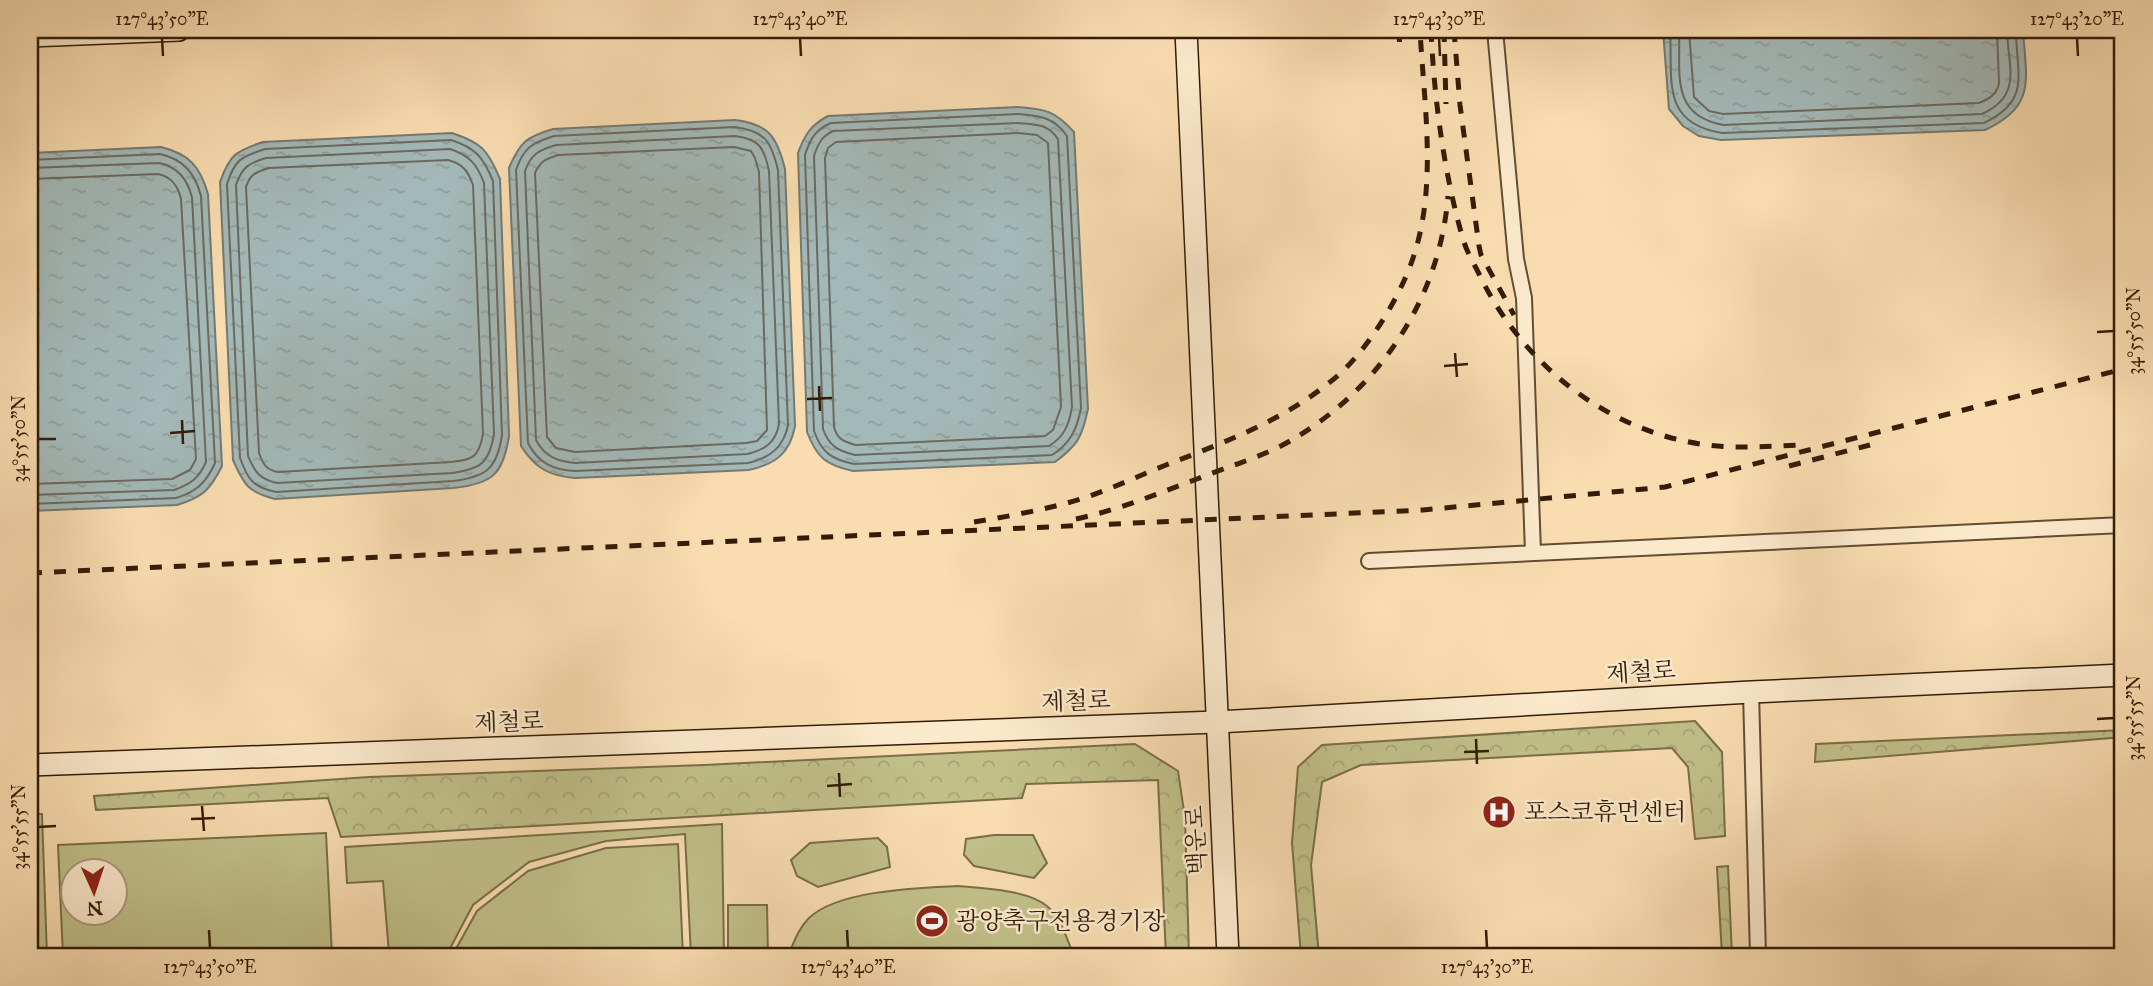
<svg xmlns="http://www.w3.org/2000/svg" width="2153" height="986" viewBox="0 0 2153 986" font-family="'IM FELL Great Primer','Noto Serif KR',serif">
	<defs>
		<pattern id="forest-crowns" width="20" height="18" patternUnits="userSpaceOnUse" patternTransform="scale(1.75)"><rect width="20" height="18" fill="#c1c089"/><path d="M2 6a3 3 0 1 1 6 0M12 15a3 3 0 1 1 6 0" fill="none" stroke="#a6a475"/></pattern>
		<pattern id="water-ripples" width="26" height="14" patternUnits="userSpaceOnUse" patternTransform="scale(1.75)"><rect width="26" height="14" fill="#a3b9b8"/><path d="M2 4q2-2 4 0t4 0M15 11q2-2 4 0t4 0" fill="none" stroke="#8d9e9d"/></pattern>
	</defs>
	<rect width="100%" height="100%" fill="#f9ddb1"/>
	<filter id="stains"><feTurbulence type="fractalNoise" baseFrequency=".00286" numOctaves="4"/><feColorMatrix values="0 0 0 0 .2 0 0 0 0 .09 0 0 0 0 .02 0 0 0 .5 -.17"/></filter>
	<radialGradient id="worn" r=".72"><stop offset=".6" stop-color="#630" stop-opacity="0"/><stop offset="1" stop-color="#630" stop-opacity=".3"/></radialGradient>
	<g fill="#c1c089" stroke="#7a6e48" stroke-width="2" fill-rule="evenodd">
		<polygon points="30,814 42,814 47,956 33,956 30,921"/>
		<polygon points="722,824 724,956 691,956 685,834 606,841 529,862 473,905 446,956 341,956 341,954 389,953 383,881 347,883 345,847"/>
		<path d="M326 833 332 956H63L58 845ZM116 870V912H74V870Z"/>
		<polygon points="994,835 1033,835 1047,863 1034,878 974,866 964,855 966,839"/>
		<polygon points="878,838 887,847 890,867 818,887 797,876 791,860 810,843"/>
		<polygon points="678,844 683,956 452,956 477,911 528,871 606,848"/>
		<path d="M957 886C982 888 1030 890 1048 907 1062 919 1067 940 1074 956H788C794 942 798 929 809 918 838 890 918 888 957 886Z"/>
		<polygon points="728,905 767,905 768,956 728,956"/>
	</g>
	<g fill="url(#forest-crowns)" stroke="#7a6e48" stroke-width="2">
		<polygon points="1695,721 1722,752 1725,836 1695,839 1688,767 1672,748 1361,765 1322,782 1311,865 1319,956 1301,956 1292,843 1298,767 1322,745"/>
		<polygon points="2123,730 2123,737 1815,762 1816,744"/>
		<polygon points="1135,744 1178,771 1185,818 1189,956 1166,956 1158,780 1026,784 1022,798 341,837 328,798 96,810 94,796 369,777 704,765"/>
		<polygon points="1728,866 1732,956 1722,956 1717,867"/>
	</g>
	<g fill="url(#water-ripples)" stroke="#767a71" stroke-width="2">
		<path d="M1663 30H2023C2026 79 2037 106 1985 130L1721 140 1699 136 1683 126 1669 109Z"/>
		<path d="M1018 107C1046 109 1055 111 1074 132L1088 409C1082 437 1078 445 1055 462L853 471C826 465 817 458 807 432L798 153C805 134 811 125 828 116Z"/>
		<path d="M735 120C769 124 777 137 785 169L795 426C790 453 776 464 749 470L575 478C549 476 535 468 521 446L509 168C520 142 526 137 553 129Z"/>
		<path d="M452 133C482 143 488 150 500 179L509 436C503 475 492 484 453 488L275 499C248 492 244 485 233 460L220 182C230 154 236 151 263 142Z"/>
		<path d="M161 147C189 154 200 166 208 194L222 466C210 490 203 497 177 505L30 511V153Z"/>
	</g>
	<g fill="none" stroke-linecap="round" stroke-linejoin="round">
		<g stroke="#6b6a60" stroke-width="2">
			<path d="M1670 30C1673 79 1660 123 1722 133L1984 123C2032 100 2016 74 2016 30"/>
			<path d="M1679 30C1681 72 1669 115 1723 125L1982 114C2023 95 2008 67 2007 30"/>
			<path d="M1689 30 1694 97 1709 111 1723 114 1979 103C1989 99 1996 95 1999 84L1997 30"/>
			<path d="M1018 114C1040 116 1054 117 1067 136L1081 408C1077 429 1070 444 1052 455L854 464C831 459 822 453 814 431L805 155C810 139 815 130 831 123Z"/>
			<path d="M1018 123C1035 124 1048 124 1058 139L1072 407C1069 425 1064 437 1049 446L855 455C838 451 829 446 823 429L814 156C818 144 821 137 833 131Z"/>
			<path d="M735 127C765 131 771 141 778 170L788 425C784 447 770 458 748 463L575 471C553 470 538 463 528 443L516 170C524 147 532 143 554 136Z"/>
			<path d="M1018 133 1037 135 1048 143 1061 407 1053 430 1045 436 856 445C844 442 837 439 834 427L825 158 828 148 836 142Z"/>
			<path d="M735 136C760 139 764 148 769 171L779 424C776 442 765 450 747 454L575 463C557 461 545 457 536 440L525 171C531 154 539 150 556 145Z"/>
			<path d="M451 140C476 148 483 157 493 181L502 435C497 469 486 477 453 481L276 492C253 487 248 480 240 458L227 184C235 159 241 157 265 149Z"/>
			<path d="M734 147 751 151 755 158 759 172 767 430 757 441 746 443 575 452 556 448 547 437 535 173C540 161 546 159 558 155Z"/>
			<path d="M450 149C469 155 477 164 484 183L494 434C489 464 480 469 452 473L277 483C259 479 255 472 248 456L236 185C242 167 249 163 266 158Z"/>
			<path d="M30 160 160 154C183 159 195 173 201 196L215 463C206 483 196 492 176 498L30 504"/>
			<path d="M448 160C463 164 468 171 473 185L483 434C479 457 473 460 451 462L278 472C266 470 263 464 259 453L246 187C250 174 256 172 269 168Z"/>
			<path d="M30 168 159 163C178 167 187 179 192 197L206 462C199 478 191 484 174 490L30 495"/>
			<path d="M30 179 158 174C172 177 178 186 181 199L196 459 190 470 172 479 30 484"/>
		</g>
		<defs>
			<g id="street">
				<polyline points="1495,30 1516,259 1524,298 1533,553"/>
				<polyline points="1369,561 2123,525"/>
				<polyline points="1751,692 1758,956"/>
			</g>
			<g id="secondary">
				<polyline points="1186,30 1228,956"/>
				<polyline points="30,36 179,30"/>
				<polyline points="30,765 1217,722 1751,692 2123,675"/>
			</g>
		</defs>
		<use href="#street" stroke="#644c32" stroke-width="18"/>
		<use href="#secondary" stroke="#331c07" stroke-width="24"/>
		<use href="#street" stroke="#fbe9cc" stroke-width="14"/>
		<use href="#secondary" stroke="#fbe9cc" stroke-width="21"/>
		<g stroke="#331c07" stroke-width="5" stroke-dasharray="12 12" stroke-linecap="butt">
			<polyline points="1399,30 1400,54"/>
			<path d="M1431 30C1434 98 1444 174 1463 239 1467 253 1475 265 1481 278 1525 366 1608 432 1707 445 1738 449 1770 446 1802 445"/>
			<polyline points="1444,30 1446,104"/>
			<polyline points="1454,30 1460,105 1479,246 1481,255 1514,315"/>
			<polyline points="1789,466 1870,445"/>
			<path d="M1076 519C1118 510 1157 494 1197 479 1229 466 1266 456 1295 438 1382 386 1440 296 1448 196"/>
			<path d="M974 522C1005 517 1037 511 1067 503 1101 494 1133 478 1166 465 1223 443 1282 421 1330 382 1364 356 1398 301 1412 261 1438 188 1424 105 1420 30"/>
			<polyline points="30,573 1423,510 1665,487 2123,369"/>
		</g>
	</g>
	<path fill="none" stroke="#331c07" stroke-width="2.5" d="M162 38 163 56M800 38 801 56M1439 38 1440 56M2077 38 2078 56M2097 332 2114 331M1455 353 1457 377M1444 366 1468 364M819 386 820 411M807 399 832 398M182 420 183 444M170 433 195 431M38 439H56M2097 719 2114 718M1476 739 1477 764M1464 752 1489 751M839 773 840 797M827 786 852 784M202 806 204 831M191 819 215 818M38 827 56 826M209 930 210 948M847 930 848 948M1486 930 1487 948"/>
	<defs>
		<symbol id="hospital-disc" viewBox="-11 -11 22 22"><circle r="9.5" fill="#8f2418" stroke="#fbe9cc"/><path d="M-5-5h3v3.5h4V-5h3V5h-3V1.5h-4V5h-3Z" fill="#fff"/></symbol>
		<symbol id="stadium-disc" viewBox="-11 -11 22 22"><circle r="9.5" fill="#8f2418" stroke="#fbe9cc"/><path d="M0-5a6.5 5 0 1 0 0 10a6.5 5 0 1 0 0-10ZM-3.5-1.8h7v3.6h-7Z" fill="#fff"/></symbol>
	</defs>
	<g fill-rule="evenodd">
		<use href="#hospital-disc" x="1480" y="793" width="38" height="38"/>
		<use href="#stadium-disc" x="913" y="902" width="38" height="38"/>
	</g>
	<g text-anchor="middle" stroke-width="5" stroke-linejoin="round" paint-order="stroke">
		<g font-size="24" fill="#331c07" stroke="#fbe9cc">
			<text transform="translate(1641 672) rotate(-4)" y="8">제철로</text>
			<text transform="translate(1076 701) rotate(-2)" y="8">제철로</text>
			<text transform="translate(509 722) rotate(-2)" y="8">제철로</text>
			<text transform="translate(1196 840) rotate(-93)" y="8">백운로</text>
		</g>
		<g font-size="24" fill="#331c07" stroke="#fbe9cc" text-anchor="start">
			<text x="1524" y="820">포스코휴먼센터</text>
			<text x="956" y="929">광양축구전용경기장</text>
		</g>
	</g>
	<rect width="2153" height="986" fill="none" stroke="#f9ddb1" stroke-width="77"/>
	<g transform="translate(94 892) rotate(177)"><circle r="33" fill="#fbe9cc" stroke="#ab977d" stroke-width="2"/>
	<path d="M0-5L12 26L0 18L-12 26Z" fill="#8f2418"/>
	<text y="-10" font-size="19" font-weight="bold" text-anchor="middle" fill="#331c07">N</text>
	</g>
	<rect x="38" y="38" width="2076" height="910" fill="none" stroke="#331c07" stroke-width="2.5"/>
	<g font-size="18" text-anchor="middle" fill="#331c07">
		<text x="162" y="25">127°43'50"E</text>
		<text x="800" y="25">127°43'40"E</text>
		<text x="1439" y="25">127°43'30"E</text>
		<text x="2077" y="25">127°43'20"E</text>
		<text transform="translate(2134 331) rotate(-90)" y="6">34°55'50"N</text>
		<text transform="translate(19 439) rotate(-90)" y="6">34°55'50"N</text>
		<text transform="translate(2134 718) rotate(-90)" y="6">34°55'55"N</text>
		<text transform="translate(19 827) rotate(-90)" y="6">34°55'55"N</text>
		<text x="210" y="973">127°43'50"E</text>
		<text x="848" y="973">127°43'40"E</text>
		<text x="1487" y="973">127°43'30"E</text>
	</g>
	<rect width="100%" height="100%" filter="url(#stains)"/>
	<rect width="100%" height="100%" fill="url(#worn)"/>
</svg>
